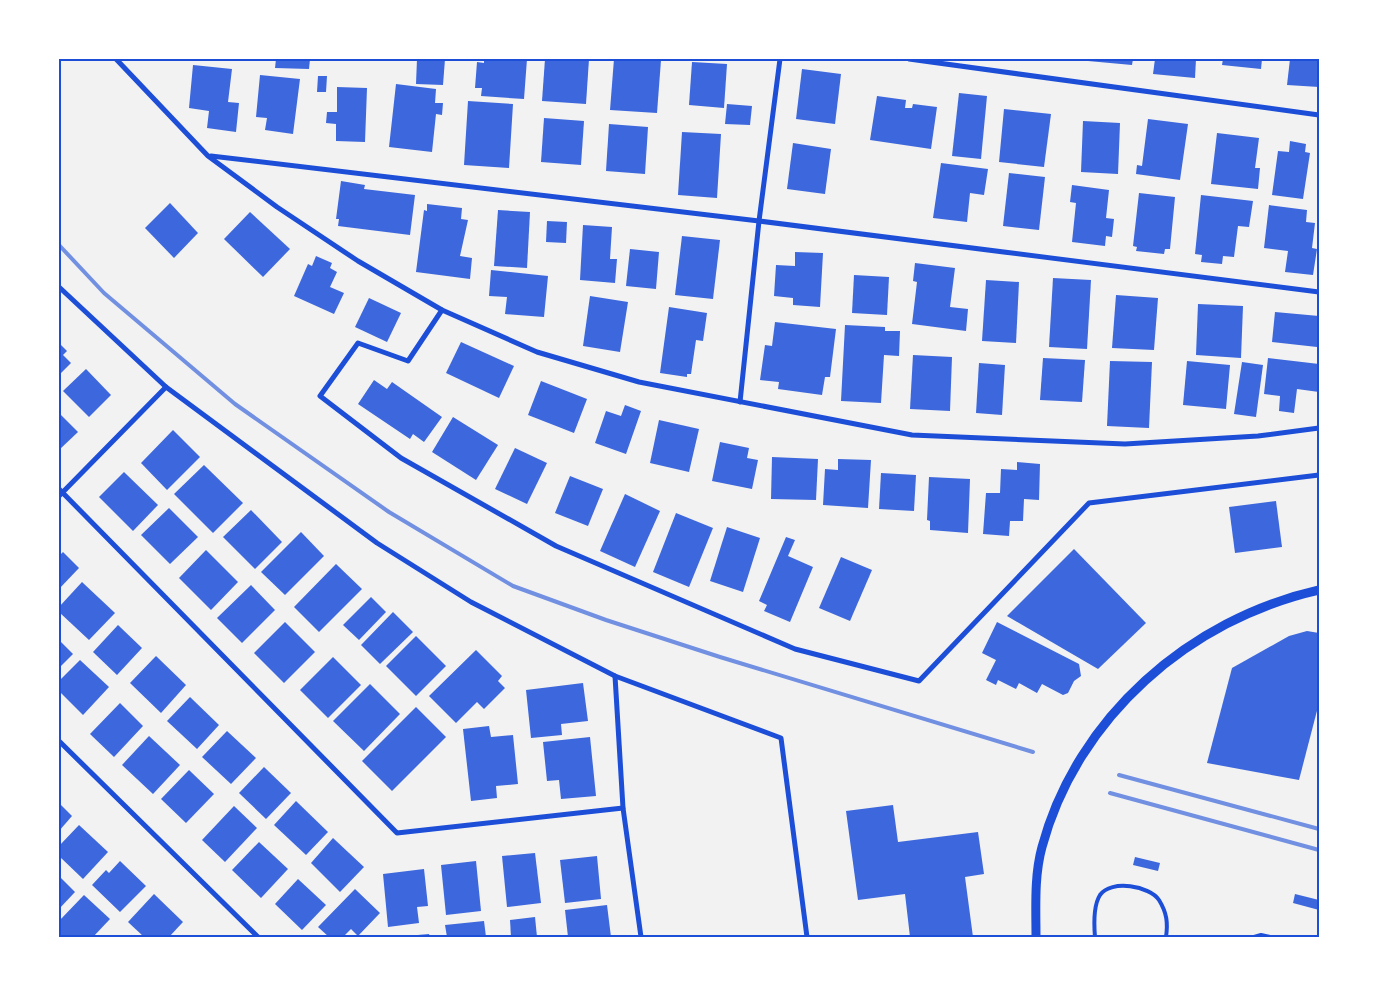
<svg xmlns="http://www.w3.org/2000/svg" width="1378" height="996" viewBox="0 0 1378 996" font-family="Signika,sans-serif">
	<rect width="100%" height="100%" fill="#f2f2f2"/>
	<g fill="#3d67dc">
		<polygon points="276,59 310,59 309,69 275,68"/>
		<polygon points="417,59 445,59 443,85 416,84"/>
		<polygon points="484,59 527,59 524,99 481,96 482,88 475,88 477,62 484,63"/>
		<polygon points="545,59 589,59 586,104 542,101"/>
		<polygon points="614,59 661,60 657,113 610,110"/>
		<polygon points="1088,59 1133,59 1132,65 1088,61"/>
		<polygon points="1155,59 1196,59 1195,78 1153,74"/>
		<polygon points="1223,59 1262,59 1261,69 1222,65"/>
		<polygon points="1290,59 1319,59 1319,87 1287,85"/>
		<polygon points="692,62 727,64 724,108 689,105"/>
		<polygon points="193,65 232,69 228,102 239,103 236,132 207,128 209,111 189,108"/>
		<polygon points="802,69 841,74 835,124 796,119"/>
		<polygon points="260,75 300,79 293,134 265,130 267,118 256,117"/>
		<polygon points="318,76 327,76 326,92 317,92"/>
		<polygon points="396,84 436,89 435,103 443,103 442,115 436,114 432,152 389,147"/>
		<polygon points="337,87 367,88 365,142 336,141 336,124 326,123 327,112 337,112"/>
		<polygon points="959,93 987,96 981,159 952,156"/>
		<polygon points="877,96 906,100 905,108 912,108 913,104 937,107 931,149 870,140"/>
		<polygon points="468,101 513,104 509,168 464,165"/>
		<polygon points="727,104 752,106 750,125 725,124"/>
		<polygon points="1004,109 1051,114 1044,167 999,162"/>
		<polygon points="544,118 584,121 581,165 541,162"/>
		<polygon points="1148,119 1188,124 1180,180 1136,174 1137,165 1142,166"/>
		<polygon points="1083,121 1120,123 1118,174 1081,172"/>
		<polygon points="609,124 648,127 645,174 606,171"/>
		<polygon points="682,132 721,134 717,198 678,195"/>
		<polygon points="1217,133 1259,138 1255,168 1260,168 1258,189 1211,184"/>
		<polygon points="1290,141 1306,144 1305,152 1310,153 1303,199 1272,195 1278,151 1289,152"/>
		<polygon points="793,143 831,149 825,194 787,189"/>
		<polygon points="941,163 988,169 984,195 970,193 967,222 933,218"/>
		<polygon points="1009,173 1045,177 1039,230 1003,226"/>
		<polygon points="341,181 365,185 364,189 415,195 410,235 338,226 339,219 336,219"/>
		<polygon points="1072,185 1109,190 1106,218 1114,219 1112,237 1106,236 1105,246 1072,242 1076,203 1070,202"/>
		<polygon points="1139,193 1175,197 1170,249 1165,249 1164,254 1136,251 1137,247 1133,246"/>
		<polygon points="1201,195 1253,201 1249,227 1238,226 1234,257 1223,256 1222,264 1201,262 1202,255 1195,254"/>
		<polygon points="170,203 198,233 174,258 145,228"/>
		<polygon points="427,204 462,208 461,219 468,220 460,256 472,258 470,279 416,272 424,210 427,211"/>
		<polygon points="1269,205 1307,210 1306,222 1315,223 1312,248 1317,249 1313,275 1285,272 1288,251 1264,248"/>
		<polygon points="498,210 530,212 527,268 494,266"/>
		<polygon points="250,212 290,249 263,277 224,239"/>
		<polygon points="547,221 567,222 566,243 546,242"/>
		<polygon points="583,225 612,227 610,259 617,259 615,283 580,280"/>
		<polygon points="682,236 720,240 713,299 675,295"/>
		<polygon points="630,249 659,252 656,289 626,286"/>
		<polygon points="795,252 823,253 820,307 793,305 793,298 774,296 776,265 795,266"/>
		<polygon points="316,256 332,263 330,268 337,272 330,287 344,293 334,314 294,296 308,264 312,266"/>
		<polygon points="915,263 955,268 950,307 968,309 966,331 912,324 917,282 913,281"/>
		<polygon points="491,270 548,276 544,317 505,314 507,297 489,296"/>
		<polygon points="854,275 889,277 887,315 852,313"/>
		<polygon points="1053,278 1091,280 1087,349 1049,347"/>
		<polygon points="986,280 1019,282 1016,343 982,341"/>
		<polygon points="1116,295 1158,298 1154,350 1112,348"/>
		<polygon points="590,296 628,302 620,352 583,346"/>
		<polygon points="369,298 401,313 387,342 355,327"/>
		<polygon points="1198,304 1243,306 1241,358 1196,355"/>
		<polygon points="669,307 707,313 703,341 696,340 691,374 687,374 687,377 660,373"/>
		<polygon points="1275,312 1319,316 1317,347 1272,342"/>
		<polygon points="775,322 836,329 830,377 825,377 822,395 778,389 779,382 760,380 765,345 772,346"/>
		<polygon points="845,325 885,327 885,331 900,331 899,356 884,355 881,403 841,401"/>
		<polygon points="461,342 514,366 499,398 446,373"/>
		<polygon points="59,343 67,351 63,355 71,363 59,375"/>
		<polygon points="913,355 952,357 950,411 910,409"/>
		<polygon points="1043,358 1085,360 1082,402 1040,400"/>
		<polygon points="1268,358 1319,364 1319,392 1297,389 1294,413 1279,411 1280,396 1264,394"/>
		<polygon points="1110,361 1152,362 1149,428 1107,426"/>
		<polygon points="1187,361 1230,365 1226,409 1183,405"/>
		<polygon points="1242,362 1263,365 1256,417 1234,414"/>
		<polygon points="979,363 1005,365 1002,415 976,413"/>
		<polygon points="86,369 111,395 89,417 63,391"/>
		<polygon points="374,380 387,389 392,382 442,417 424,442 413,434 410,439 358,404"/>
		<polygon points="541,381 587,399 574,433 528,415"/>
		<polygon points="625,405 641,411 626,454 595,443 606,411 621,416"/>
		<polygon points="59,413 78,432 59,450"/>
		<polygon points="453,417 498,445 476,480 432,452"/>
		<polygon points="659,420 699,429 689,472 650,463"/>
		<polygon points="173,430 200,457 167,490 141,463"/>
		<polygon points="720,442 749,448 747,458 758,460 752,489 712,481"/>
		<polygon points="515,448 547,463 527,504 495,489"/>
		<polygon points="772,457 818,459 816,500 771,499"/>
		<polygon points="838,459 871,460 868,508 823,505 825,469 838,470"/>
		<polygon points="1017,462 1040,464 1039,500 1024,499 1023,521 1010,521 1009,536 983,534 986,493 1000,493 1001,469 1017,470"/>
		<polygon points="204,465 243,503 213,533 174,494"/>
		<polygon points="124,472 158,505 133,531 99,497"/>
		<polygon points="881,473 916,475 914,511 879,509"/>
		<polygon points="570,476 603,489 588,526 555,513"/>
		<polygon points="929,477 970,479 968,533 930,530 930,521 927,520"/>
		<polygon points="625,494 660,511 635,567 600,551"/>
		<polygon points="1276,501 1282,547 1235,553 1229,507"/>
		<polygon points="169,508 198,537 170,564 141,535"/>
		<polygon points="251,510 282,542 255,569 223,537"/>
		<polygon points="676,513 713,528 689,587 653,572"/>
		<polygon points="727,527 760,538 743,592 710,581"/>
		<polygon points="301,532 324,556 285,595 261,572"/>
		<polygon points="786,537 795,540 788,556 813,567 790,622 764,611 767,605 759,601"/>
		<polygon points="1074,549 1146,623 1098,669 1007,616"/>
		<polygon points="206,550 238,582 211,610 179,578"/>
		<polygon points="63,552 79,568 59,589 59,556"/>
		<polygon points="841,557 872,570 850,621 819,608"/>
		<polygon points="336,564 362,589 319,632 294,607"/>
		<polygon points="82,582 115,613 89,640 59,612 59,607"/>
		<polygon points="251,585 275,610 242,643 217,618"/>
		<polygon points="371,597 386,612 359,640 343,625"/>
		<polygon points="393,612 413,632 380,664 361,645"/>
		<polygon points="285,622 315,652 284,683 254,653"/>
		<polygon points="997,622 1079,664 1081,676 1074,681 1068,693 1063,695 1042,684 1037,693 1019,683 1016,689 998,680 996,685 986,680 996,660 982,653"/>
		<polygon points="118,625 142,648 117,675 93,652"/>
		<polygon points="1307,631 1319,633 1319,703 1299,780 1207,763 1232,668 1289,636"/>
		<polygon points="416,636 446,666 416,696 386,666"/>
		<polygon points="59,640 73,654 59,668"/>
		<polygon points="476,650 502,676 498,681 505,688 484,709 477,702 456,723 429,696"/>
		<polygon points="156,656 186,685 161,713 130,683"/>
		<polygon points="333,657 361,685 328,718 300,690"/>
		<polygon points="80,660 109,687 83,715 59,691 59,681"/>
		<polygon points="583,683 588,721 561,724 562,735 531,738 526,690"/>
		<polygon points="370,684 400,714 364,751 333,721"/>
		<polygon points="190,697 219,725 197,749 167,721"/>
		<polygon points="120,703 143,726 114,757 90,734"/>
		<polygon points="416,707 446,737 392,791 362,761"/>
		<polygon points="489,726 491,737 513,735 518,784 496,786 497,798 471,801 463,729"/>
		<polygon points="227,731 256,758 231,784 202,757"/>
		<polygon points="149,736 180,765 153,794 122,765"/>
		<polygon points="590,737 596,796 561,799 559,780 547,781 543,742"/>
		<polygon points="264,767 291,793 266,819 239,793"/>
		<polygon points="189,770 214,794 186,823 161,799"/>
		<polygon points="296,801 328,832 306,855 274,825"/>
		<polygon points="59,803 72,816 59,831"/>
		<polygon points="893,805 898,842 978,832 984,874 965,877 973,937 910,937 905,894 858,900 846,811"/>
		<polygon points="234,806 257,828 225,862 202,840"/>
		<polygon points="79,825 108,852 83,879 59,856 59,846"/>
		<polygon points="333,838 364,867 340,892 311,863"/>
		<polygon points="259,842 288,869 261,898 232,870"/>
		<polygon points="535,853 541,903 507,907 502,856"/>
		<polygon points="597,856 601,899 565,903 560,860"/>
		<polygon points="1135,857 1160,863 1158,871 1133,865"/>
		<polygon points="120,861 146,886 120,912 92,885 106,870 109,873"/>
		<polygon points="476,861 481,911 446,915 441,865"/>
		<polygon points="424,869 428,906 417,907 419,923 388,927 383,874"/>
		<polygon points="59,876 75,892 59,909"/>
		<polygon points="298,879 326,905 302,930 275,904"/>
		<polygon points="355,889 380,913 358,936 351,929 343,937 329,937 318,927"/>
		<polygon points="154,894 183,922 169,937 144,937 128,922"/>
		<polygon points="1295,894 1319,900 1319,910 1293,903"/>
		<polygon points="84,895 110,919 93,937 59,937 59,921"/>
		<polygon points="607,905 611,937 568,937 565,910"/>
		<polygon points="535,917 537,937 511,937 510,920"/>
		<polygon points="484,921 486,937 447,937 445,925"/>
		<polygon points="429,934 430,937 406,937 406,936"/>
	</g>
	<g fill="none" stroke-linecap="round" stroke-linejoin="round">
		<g stroke="#1d4ed8" stroke-width="4">
			<path d="M1095 937C1094 925 1093 906 1100 895 1111 879 1150 886 1159 900 1167 913 1168 923 1166 937"/>
			<polyline points="1254,937 1261,935 1270,937"/>
		</g>
		<g stroke="#1d4ed8" stroke-width="5">
			<polyline points="116,59 208,156 277,207 358,261 442,310 537,352 639,382 912,435 1125,444 1258,436 1319,428"/>
			<polyline points="909,59 1319,115"/>
			<polyline points="211,156 759,221 1319,292"/>
			<polyline points="59,287 166,387 377,543 471,602 615,676 781,738 807,937"/>
			<polyline points="442,310 408,361 358,343 320,396 401,458 556,546 795,649 919,681 1089,503 1319,475"/>
			<polyline points="740,402 759,221 780,59"/>
			<polyline points="59,489 397,833 623,808"/>
			<polyline points="59,496 166,387"/>
			<polyline points="615,676 623,808 641,937"/>
			<polyline points="59,741 258,937"/>
		</g>
		<path stroke="#1d4ed8" stroke-width="9" d="M1036 937C1036 908 1034 876 1042 847 1077 717 1190 619 1319 590"/>
		<g stroke="#7290e2" stroke-width="4">
			<polyline points="59,245 104,293 235,404 389,512 513,586 606,620 720,657 1033,752"/>
			<polyline points="1119,775 1319,829"/>
			<polyline points="1110,793 1319,850"/>
		</g>
	</g>
	<rect width="1378" height="996" fill="none" stroke="#ffffff" stroke-width="120"/>
	<rect x="60" y="60" width="1258" height="876" fill="none" stroke="#1d4ed8" stroke-width="2"/>
</svg>
